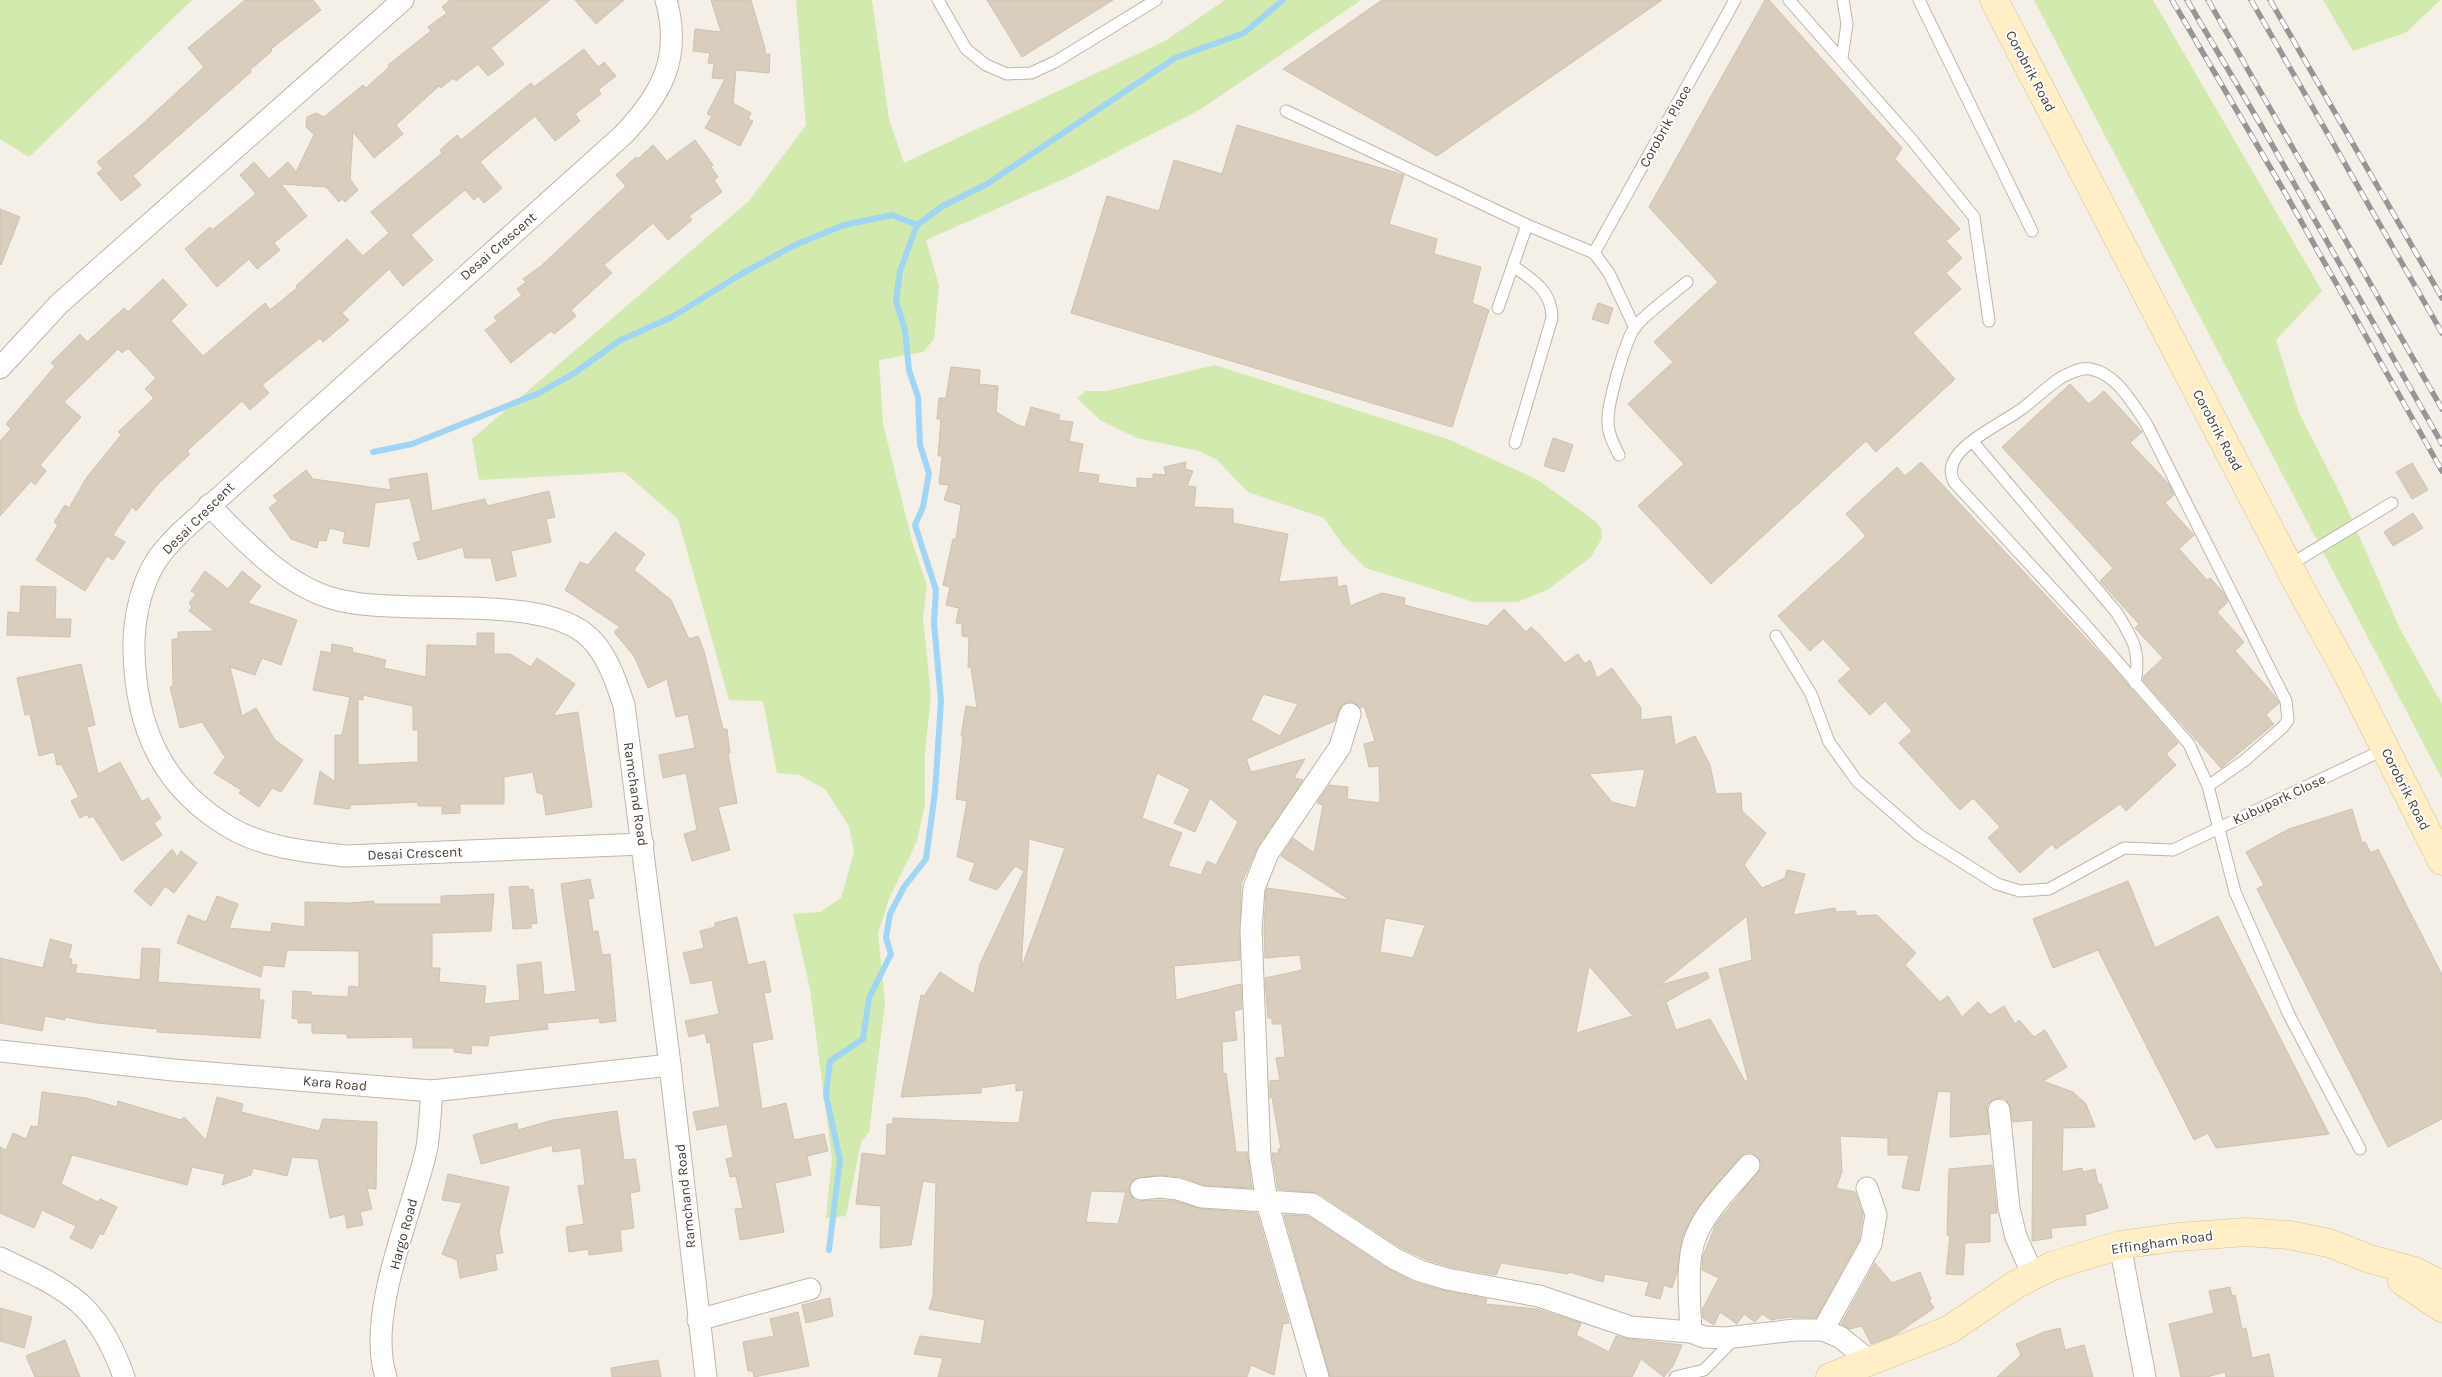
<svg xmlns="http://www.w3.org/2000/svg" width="2442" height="1377" viewBox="0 0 2442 1377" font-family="Karla,sans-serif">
	<rect width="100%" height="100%" fill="#f4efe7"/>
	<g fill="#d2eaae">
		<polygon points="0,0 192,0 29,157 0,139"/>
		<polygon points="796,0 872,0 889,119 904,163 1165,41 1225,0 1361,0 1201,109 1068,177 926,240 939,286 934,339 923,352 879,360 883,424 913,545 927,585 923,617 931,696 925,752 925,804 917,841 889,899 878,933 885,1003 869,1132 861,1142 846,1216 826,1218 832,1158 810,989 793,914 820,912 841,898 854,852 849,826 825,789 799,775 777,773 763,701 729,700 678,519 624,472 479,480 472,439 749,201 806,125"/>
		<polygon points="2034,0 2153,0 2322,291 2276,340 2299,413 2342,497 2400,629 2442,704 2442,779"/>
		<polygon points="2323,0 2440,0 2407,32 2353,51"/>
		<polygon points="1215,365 1450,440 1538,480 1594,520 1601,528 1602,538 1591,557 1547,590 1517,602 1474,602 1366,568 1343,545 1324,518 1248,492 1217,460 1199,451 1137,438 1100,420 1077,398 1086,391 1107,391"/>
	</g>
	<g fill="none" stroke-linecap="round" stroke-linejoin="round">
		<g stroke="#a0d6f3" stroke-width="6">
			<polyline points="373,452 412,444 537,394 573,374 619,341 672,317 743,273 795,245 844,225 892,215 917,225"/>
			<polyline points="829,1250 840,1160 826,1095 830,1061 863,1039 869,998 891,954 886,938 890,914 904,887 926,859 935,792 941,701 934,623 936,590 915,525 923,507 929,473 920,445 918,397 909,370 905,330 896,301 900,271 917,225 941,207 987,184 1175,58 1244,33 1283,0"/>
		</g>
	</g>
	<g fill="#d9cdbe" stroke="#d1c1ae" fill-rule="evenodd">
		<polygon points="245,0 313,0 321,10 271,49 272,51 250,70 251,72 133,176 141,185 121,201 97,173 103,169 97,162 137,129 204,67 188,48"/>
		<polygon points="450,0 550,0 491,48 504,64 488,76 478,64 456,81 453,78 441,88 439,86 396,125 403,134 374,158 353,132 350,179 358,190 345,202 342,199 339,202 326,187 281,184 307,216 274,243 280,250 257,269 249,259 217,287 185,249 210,227 212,230 256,194 240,175 254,162 269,179 288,162 296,172 314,135 306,127 307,117 316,113 324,117 363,85 366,88 389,67 388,65 431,31 428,27 447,13 442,7"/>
		<polygon points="575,0 624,0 596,24"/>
		<polygon points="711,0 751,0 765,48 765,54 770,54 769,73 736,70 733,103 751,113 748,119 753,121 740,146 705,128 712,116 707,114 725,79 712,78 714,64 708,63 710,53 693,51 695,29 721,32"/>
		<polygon points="987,0 1113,0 1022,57"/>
		<polygon points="1382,0 1662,0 1437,156 1283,69"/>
		<polygon points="1765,0 1769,0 1902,148 1895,159 1960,229 1946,241 1962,258 1946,273 1961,289 1913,333 1955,379 1876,452 1866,441 1711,584 1638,506 1684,464 1628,404 1673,362 1654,342 1718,282 1649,207"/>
		<polygon points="584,49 598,67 604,62 616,76 598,90 601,94 575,114 580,121 555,141 535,116 480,162 502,188 484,203 478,196 474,200 465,190 411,235 433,260 403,286 389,269 342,313 349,320 323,342 320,338 262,385 269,393 250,410 242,401 187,451 190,454 159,483 136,511 132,507 113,535 125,542 113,560 107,556 85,591 36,560 58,525 54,522 65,505 69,508 87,477 121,435 118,432 154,398 145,389 156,378 128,348 122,353 118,349 64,402 81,417 40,465 46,471 35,485 31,481 0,516 0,441 11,429 6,424 55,366 51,363 80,334 87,342 124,308 128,312 163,279 187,305 171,321 203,356 265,303 270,310 297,288 296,286 347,239 363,256 389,233 371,212 442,153 440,150 457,135 461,140 531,83 534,87"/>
		<polygon points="1237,125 1404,175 1389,224 1437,239 1434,254 1481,267 1472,303 1489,310 1452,427 1071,313 1107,196 1159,211 1174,160 1222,174"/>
		<polygon points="695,140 713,165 711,167 718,177 714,180 722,192 689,216 692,220 668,240 653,223 604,265 612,273 571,310 576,316 554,334 551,331 511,363 485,330 497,321 494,317 522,295 517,289 526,282 523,279 541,266 626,186 616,175 636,157 638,159 653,145 667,161"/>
		<polygon points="0,209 20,217 1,265 0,264"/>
		<polygon points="1598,303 1613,308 1608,324 1592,319"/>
		<path d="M951 367 980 370 979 384 998 386 996 412 1020 426 1025 427 1031 407 1060 415 1058 420 1073 422 1069 441 1083 444 1078 472 1099 475 1098 483 1137 488V478L1153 479V474L1166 475 1164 467 1186 462 1185 469 1193 471 1187 486 1196 487 1194 507 1233 509V523L1288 534 1279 582 1337 577 1338 587 1346 585 1350 606 1382 593 1405 598 1404 605 1487 626 1504 609 1526 632 1531 627 1539 634 1565 663 1578 654 1585 664 1590 660 1597 678 1612 668 1641 708V720L1671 716 1675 745 1695 736 1710 765 1716 794 1741 793 1742 811 1766 833 1744 865 1762 888 1785 878 1787 870 1805 874 1793 915 1835 908 1836 912 1856 911V916L1877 915 1916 953 1905 965 1940 1002 1948 996 1962 1017 1978 1002 1990 1015 2004 1006 2015 1024 2019 1020 2034 1037 2045 1030 2067 1067 2043 1081 2073 1092 2086 1104 2095 1127 2063 1128 2062 1172 2082 1168 2083 1172 2095 1169 2098 1184H2101L2108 1208 2085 1215 2086 1225 2051 1228 2052 1238 2032 1241 2033 1120 2013 1122 2009 1103 2004 1098H1997L1987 1105 1989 1134 1950 1137 1951 1092 1938 1091 1919 1191 1902 1188 1909 1155H1888V1138L1840 1136 1842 1172 1836 1188 1855 1192 1863 1215 1859 1240 1816 1318 1790 1317 1771 1320 1762 1314 1755 1322 1744 1314 1737 1324 1720 1312 1714 1325 1703 1318 1702 1310 1719 1278 1702 1270 1703 1256 1716 1224 1761 1168V1161L1752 1153H1745L1740 1157 1695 1211 1682 1238 1677 1273 1672 1288 1664 1285 1660 1299 1645 1295 1649 1282 1605 1274 1603 1282 1569 1272 1568 1274 1501 1263 1496 1275 1450 1267 1425 1259 1401 1248 1318 1193 1278 1189 1272 1153H1279L1278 1149H1281L1272 1097 1270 1098V1081L1280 1080 1276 1058 1285 1057 1282 1024H1272V1018H1268L1265 978 1302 970 1300 955 1265 958 1264 930 1266 891 1267 888 1350 900 1281 856 1293 838 1314 853 1323 805 1317 803 1329 785 1348 787 1347 799 1380 803 1379 766 1369 767 1364 744 1375 741 1364 706 1360 708 1354 702H1348L1341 705 1335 721 1246 759 1251 772 1305 759 1294 778 1303 780 1258 846 1241 884 1240 960 1174 966 1176 1000 1241 984 1242 1009 1234 1011 1237 1040 1222 1042 1223 1074 1226 1073 1236 1152H1247L1252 1188 1204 1185 1182 1177 1159 1175 1134 1179 1129 1190 1131 1196 1136 1201 1160 1200 1175 1201 1201 1209 1257 1213 1289 1323 1283 1324 1274 1375 1251 1365 1247 1377H938L943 1358 914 1354 920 1336 981 1344 985 1320 929 1309 933 1296 936 1183 923 1181 911 1245 880 1248 881 1206 856 1204 862 1153 886 1156 887 1124H893V1118L1019 1123 1024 1090 1016 1091V1083L981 1088V1093L901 1097 921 995 924 996 940 972 974 994 980 964 1024 871 1015 866 997 890 969 880 975 863 957 857 967 801 956 799 963 736H961L966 706 977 708 971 668 968 667 969 637 962 636V624L956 623 959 608 946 605 950 587 943 585 953 539H956L961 505 944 500 949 485 939 484 942 456H938L941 419H937L939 398H946ZM1263 694 1298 704 1280 736 1251 720ZM1645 769 1636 808 1612 802 1589 774ZM1157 773 1190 789 1174 823 1195 832 1210 798 1238 822 1216 865 1207 861 1201 875 1168 866 1182 833 1142 818ZM1029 839 1065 848 1021 969ZM1747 916 1752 960 1719 969 1748 1080 1745 1081 1710 1019 1676 1030 1666 1002 1709 978 1707 972 1660 985ZM1385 918 1425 925 1413 958 1380 952ZM1589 966 1633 1016 1576 1033ZM1091 1191 1126 1192 1118 1224 1086 1222Z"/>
		<polygon points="2070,384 2089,404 2104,391 2142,432 2130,443 2169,484 2174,495 2165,503 2194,535 2179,549 2207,580 2210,578 2223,592 2228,602 2217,612 2244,642 2235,651 2274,695 2279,703 2266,715 2274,724 2221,768 2143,680 2144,676 2163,658 2135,628 2139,624 2100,581 2113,568 2002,447"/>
		<polygon points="1553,438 1573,445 1564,472 1544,466"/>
		<polygon points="1921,462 2109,663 2178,743 2166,754 2176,765 2126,811 2120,804 2056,849 2052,844 2020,873 1988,838 2000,827 1973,798 1960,810 1899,743 1912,731 1885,701 1870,715 1838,681 1851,669 1823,639 1810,651 1778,616 1866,536 1846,514 1897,467 1905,476"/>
		<polygon points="2412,463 2428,490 2412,499 2396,472"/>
		<polygon points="306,470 313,479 391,490 389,479 427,473 432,511 485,499 487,506 549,491 555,517 546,519 551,542 511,551 516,576 496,581 491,558 465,558 463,547 418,560 413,543 421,541 410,498 375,503 369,547 343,543 345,532 330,528 326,541 319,540 317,548 291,539 269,508 278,501 273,496"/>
		<polygon points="2413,513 2423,528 2393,546 2384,532"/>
		<polygon points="615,532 645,554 634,570 671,600 689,639 698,636 704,651 723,729 727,729 730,753 728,754 737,803 718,807 730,850 692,861 684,834 697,830 686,773 663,778 659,755 695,748 688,714 676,717 667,679 648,688 634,656 614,632 620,627 565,590 580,562 588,565"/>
		<polygon points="205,571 228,589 242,571 261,586 248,603 297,620 281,665 262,658 255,675 230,667 242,716 256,708 275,740 303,760 281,792 272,788 259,807 239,793 241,790 214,773 225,757 202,722 180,728 170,687 173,686 172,639 178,639 178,632 215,631 189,611 192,607 189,603 196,594 191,591"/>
		<polygon points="21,586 56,587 55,619 71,619 70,637 7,635 8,612 20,613"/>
		<path d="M477 633H494V654H510L531 667 537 658 575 684 553 716 578 712 592 807 546 815 543 794 537 793 533 772 504 777V804H460V813L442 814V806H418V802L350 805V809L314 804 320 771 335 782V735H342L350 697 313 690 321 651 331 653 332 644 353 648 352 652 386 660 384 668 426 677 427 645 477 646ZM363 695 413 706V730H418V762L358 765V699L363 700Z"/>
		<polygon points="81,664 95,725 87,727 98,774 120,762 142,802 148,798 161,818 154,823 162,835 122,861 93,816 89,818 87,814 80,818 71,801 79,797 61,764 57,765 54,752 39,756 30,714 25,715 17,678"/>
		<polygon points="2352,809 2362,843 2365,842 2371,853 2378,849 2442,975 2442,1119 2388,1147 2257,889 2264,885 2246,852 2289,829"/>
		<polygon points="172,849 177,857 181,851 197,863 174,893 165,886 151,906 134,891"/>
		<polygon points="590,879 594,898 588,899 593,932 598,931 602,955 610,954 616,1021 600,1023 599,1018 547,1023 548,1029 489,1036 488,1046 472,1045 471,1054 454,1052 454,1048 413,1048 413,1037 347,1038 347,1034 312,1033 312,1023 298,1023 298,1019 292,1018 293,991 311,992 311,995 348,997 349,986 359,987 359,951 287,950 284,967 263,965 261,977 177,943 188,915 206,922 217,896 238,904 229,928 271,932 272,923 305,927 305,902 350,903 374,901 374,904 441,904 441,896 494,894 491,931 432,933 432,968 440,968 439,982 486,986 484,1004 520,1000 517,965 541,962 544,995 576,991 561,884"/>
		<polygon points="2128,881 2155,948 2218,916 2329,1134 2216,1148 2208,1133 2194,1140 2098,950 2053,968 2033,919"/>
		<polygon points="528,886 529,890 533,889 537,923 531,924 531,928 513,929 509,887"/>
		<polygon points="737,917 748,965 765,961 771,992 764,993 773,1039 752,1043 762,1109 786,1103 794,1140 824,1134 828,1151 807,1156 811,1175 775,1183 784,1232 740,1240 735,1209 743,1208 736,1176 730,1177 726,1159 733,1157 727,1124 697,1130 693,1112 720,1107 710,1042 707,1043 705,1033 689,1037 685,1021 719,1014 712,980 691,984 683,953 704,948 700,931 715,927 715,923"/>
		<polygon points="50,939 72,945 68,958 72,959 71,964 77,965 75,973 140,980 142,948 160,949 158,982 260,989 259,1000 264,1000 260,1038 157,1032 158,1029 97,1023 65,1017 65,1020 45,1016 42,1031 0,1023 0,958 43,968"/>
		<polygon points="42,1092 86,1098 117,1107 118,1101 181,1120 184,1117 206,1140 217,1097 243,1104 241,1112 319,1131 323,1119 377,1122 376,1189 367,1188 372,1209 360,1212 363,1225 347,1228 345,1214 330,1218 318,1159 292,1157 287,1176 253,1168 251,1175 222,1185 225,1174 192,1167 187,1185 72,1155 61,1184 98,1202 100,1199 117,1207 103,1235 100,1233 92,1249 70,1238 76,1226 42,1210 34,1228 0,1213 0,1147 6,1150 13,1133 26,1139 31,1126 38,1127"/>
		<polygon points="617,1111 624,1160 635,1159 640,1191 630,1193 634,1228 620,1230 622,1251 589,1255 588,1249 569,1252 566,1227 584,1224 578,1186 585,1185 581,1148 553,1152 552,1145 481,1164 473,1135 517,1123 518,1130 553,1120"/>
		<polygon points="1992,1165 1997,1213 1990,1214 1990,1242 1965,1243 1963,1275 1946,1274 1950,1235 1947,1235 1949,1169"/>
		<polygon points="448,1174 509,1187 499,1232 503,1253 495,1254 497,1270 460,1278 457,1260 442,1254 462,1203 442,1200"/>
		<polygon points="1284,1215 1308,1216 1388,1269 1416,1283 1445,1291 1487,1299 1485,1304 1537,1309 1581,1323 1576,1335 1609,1352 1616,1336 1629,1339 1682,1345 1673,1366 1664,1377 1641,1359 1632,1377 1330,1377"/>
		<polygon points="1875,1263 1892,1283 1920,1272 1931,1299 1929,1300 1934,1308 1895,1335 1871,1344 1862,1326 1850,1329 1841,1324"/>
		<polygon points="2230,1287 2232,1296 2235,1295 2242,1329 2246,1328 2252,1358 2269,1354 2274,1377 2226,1377 2225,1372 2207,1377 2181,1377 2169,1324 2214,1313 2209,1291"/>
		<polygon points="830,1298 833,1316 806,1323 802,1305"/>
		<polygon points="0,1308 32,1317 24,1348 0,1341"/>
		<polygon points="798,1312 809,1366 754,1377 753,1371 748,1371 743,1342 774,1336 770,1319"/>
		<polygon points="2060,1328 2065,1350 2084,1345 2093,1377 1997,1377 2021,1355 2016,1344 2044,1332"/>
		<polygon points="65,1340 80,1377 35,1377 26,1356"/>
		<polygon points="658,1360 661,1377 612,1377 611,1368"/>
	</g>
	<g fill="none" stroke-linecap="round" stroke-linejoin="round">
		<defs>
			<g id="lane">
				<polyline points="938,0 966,49 986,65 1007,74 1031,73 1055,62 1156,0"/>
				<polyline points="1789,0 1912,140 1974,217 1989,321"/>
				<polyline points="1919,0 2032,231"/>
				<polyline points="1842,58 1847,24 1843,0"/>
				<polyline points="1286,111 1527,225 1594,253 1609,273 1635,328"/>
				<polyline points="1594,253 1735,0"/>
				<path d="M1513 266C1533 280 1552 291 1552 318L1515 443"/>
				<polyline points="1498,308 1527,225"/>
				<path d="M1973 442 2117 613C2133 640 2141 650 2135 683"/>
				<path d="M1619 455C1614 445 1608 434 1608 422 1607 405 1625 341 1635 327 1646 313 1673 294 1687 282"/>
				<polyline points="2288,566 2392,503"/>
				<polyline points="1776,636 1811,694 1829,742 1857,781 1919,835 1997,884 2020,891 2049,889 2124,848 2173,850 2385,749"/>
				<path d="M2208 786 2244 761 2283 727 2288 720 2286 701 2146 423C2132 403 2116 373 2090 369 2081 367 2070 373 2062 377 2048 386 2036 398 2023 408 2004 422 1969 438 1956 457 1950 466 1950 474 1954 482L2083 622 2189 744 2208 786 2235 892 2289 1015 2360 1149"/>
				<polyline points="1675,1377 1704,1370 1734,1339"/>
			</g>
			<g id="street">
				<polyline points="0,368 59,304 403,0"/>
				<path d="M209 505C244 540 282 583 331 598 399 619 542 590 590 638 608 656 616 682 624 705L670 1065 706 1377"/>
				<path d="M643 844 346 856C307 852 264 848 229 827 162 787 136 728 134 652 133 622 140 587 156 561 163 550 172 541 181 532L623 135C662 94 682 57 666 0"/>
				<polyline points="0,1051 173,1070 432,1091 670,1065"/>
				<polyline points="1999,1110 2009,1208 2016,1237 2033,1275"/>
				<polyline points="1141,1189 1160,1187 1178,1189 1202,1197 1312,1204 1395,1259 1420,1271 1447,1279 1539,1296 1630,1327 1691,1332 1704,1337 1725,1338 1795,1330 1823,1330 1840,1337 1871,1362"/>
				<polyline points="2120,1245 2145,1377"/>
				<path d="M0 1258C68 1290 97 1302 124 1377"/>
				<polyline points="698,1320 810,1289"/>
				<polyline points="1823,1330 1871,1244 1876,1215 1867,1188"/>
				<path d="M1691 1332C1690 1306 1687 1280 1691 1254 1696 1219 1727 1191 1749 1165"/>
				<path d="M386 1377C366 1316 411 1214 426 1152 430 1133 430 1111 432 1091"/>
				<polyline points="1318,1377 1267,1202 1260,1157 1251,930 1254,888 1268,853 1340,747 1350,714"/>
			</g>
			<g id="secondary">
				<polyline points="1994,0 2299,586 2346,671 2442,861"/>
				<polyline points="2402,1281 2442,1308"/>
				<polyline points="1830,1377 1949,1330 2015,1285 2052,1266 2120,1245 2178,1237 2246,1232 2289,1235 2329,1243 2370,1259 2414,1271 2442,1285"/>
			</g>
		</defs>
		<use href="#lane" stroke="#c0b6a9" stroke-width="13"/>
		<use href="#street" stroke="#c0b6a9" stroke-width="23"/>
		<use href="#secondary" stroke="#d6c195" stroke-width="29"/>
		<use href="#lane" stroke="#fff" stroke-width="11"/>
		<use href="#street" stroke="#fff" stroke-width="21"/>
		<use href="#secondary" stroke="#ffeec6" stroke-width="28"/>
		<defs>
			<g id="rail">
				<polyline points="2172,0 2284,191 2442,471"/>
				<polyline points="2187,0 2262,127 2442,444"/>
				<polyline points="2208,0 2442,409"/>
				<polyline points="2251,0 2442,333"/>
				<polyline points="2270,0 2442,298"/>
			</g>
		</defs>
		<use href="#rail" stroke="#969696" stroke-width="5.5"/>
		<use href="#rail" stroke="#fff" stroke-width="4" stroke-dasharray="11" stroke-linecap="butt"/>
	</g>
	<g text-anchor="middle" stroke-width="4" stroke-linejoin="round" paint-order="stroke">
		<g font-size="14" fill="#473f35" stroke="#fff">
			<text transform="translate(2031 71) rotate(62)" y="5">Corobrik Road</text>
			<text transform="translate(1665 126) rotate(-61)" y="5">Corobrik Place</text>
			<text transform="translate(498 246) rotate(-41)" y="5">Desai Crescent</text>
			<text transform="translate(2218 430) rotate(62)" y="5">Corobrik Road</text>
			<text transform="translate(198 518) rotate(-45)" y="5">Desai Crescent</text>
			<text transform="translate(2406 789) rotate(63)" y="5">Corobrik Road</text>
			<text transform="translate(636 794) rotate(82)" y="5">Ramchand Road</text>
			<text transform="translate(2279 799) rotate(-25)" y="5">Kubupark Close</text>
			<text transform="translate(415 853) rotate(-2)" y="5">Desai Crescent</text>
			<text transform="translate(335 1083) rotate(5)" y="5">Kara Road</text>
			<text transform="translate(685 1196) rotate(-96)" y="5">Ramchand Road</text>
			<text transform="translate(403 1234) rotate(-75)" y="5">Hargo Road</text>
			<text transform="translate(2162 1242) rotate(-8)" y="5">Effingham Road</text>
		</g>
	</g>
</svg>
